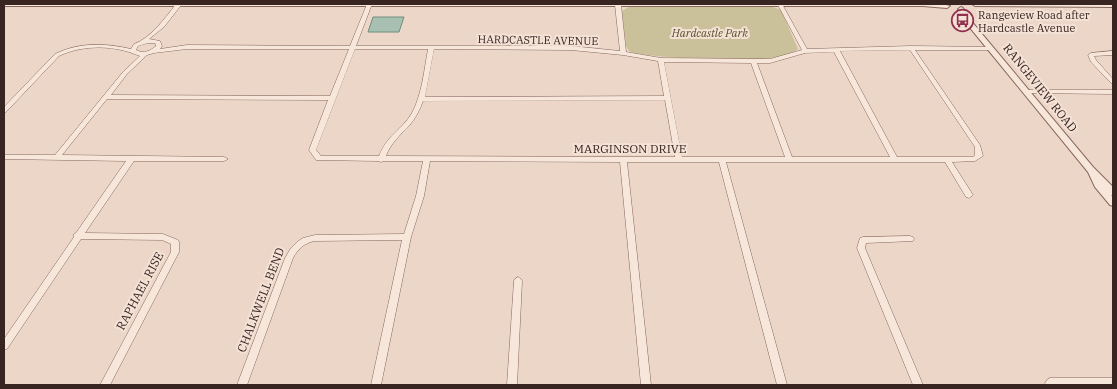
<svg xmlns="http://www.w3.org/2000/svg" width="1117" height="389" viewBox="0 0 1117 389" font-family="'IBM Plex Serif',serif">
	<rect width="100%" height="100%" fill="#ecd6c7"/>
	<path fill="#cac19b" d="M629 7H773L781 10 798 49C779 68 663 58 634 53L629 51 626 46 622 11Z"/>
	<polygon fill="#a8c0b2" stroke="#6f8e7d" points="373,17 404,17 399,32 368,32"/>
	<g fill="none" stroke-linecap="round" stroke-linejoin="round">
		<defs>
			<g id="minor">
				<path d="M176 4H182L164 27 149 39 160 41 162 46 160 49 187 45 350 46 367 4H372L356 46H571L620 51 615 5 619 4 621 5 626 52 661 58 770 59 802 50 778 5 782 4 807 49 911 46 993 47V49L991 50H915L980 145 983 156 975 161 952 162 973 195 969 198 966 197 945 162H726L787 385H777L719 162H627L651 385H641L620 162 430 161 424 196 411 237 381 385H371L402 240 315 241C304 243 298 249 293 258L247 385H237L285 258 291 248 297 242 303 238 315 235 404 234 416 196 423 161H384L381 162 378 161 316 160 309 150 328 100 107 99 62 155 224 157 228 159 224 161H134L85 233 163 234 178 240 179 242V252L110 385H100L171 252V244L162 240 81 239 7 349 4 350V339L74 237V234L76 233 126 161 4 159V155H55L123 72 140 56C136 55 133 53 129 52 106 45 80 46 59 56L6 112 4 113V107L55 54C79 42 105 43 131 49L134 44C151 38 165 18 176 4ZM148 43H155L156 46C150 51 144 54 136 50L138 46ZM187 49H349L330 96 111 95 127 74 147 55 154 53ZM355 49H428C424 71 422 94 412 113 402 130 387 135 379 156H321L316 150ZM434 49 571 50 623 55 658 61 664 96 425 97ZM910 50 975 147V155L973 157H897L840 51ZM834 52 890 157H792L757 63H770L805 53ZM664 62 751 63 785 157H682ZM665 100 675 157 386 156C391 143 399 136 409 126 415 119 420 110 423 101Z"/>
				<polygon points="1113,51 1113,55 1094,56 1096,60 1113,79 1113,84 1111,83 1091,62 1088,55 1091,53"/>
				<polygon points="1027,90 1113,90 1113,94 1025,93 1024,92"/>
				<polygon points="910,236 913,237 914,239 913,241 866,243 865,248 923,385 913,385 857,248 860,238 863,237"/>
				<polygon points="518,277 521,279 522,281 517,385 507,385 514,281 515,279"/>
				<polygon points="1050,378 1113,378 1113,385 1046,385 1045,383 1047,380"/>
			</g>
			<g id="tertiary">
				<polygon points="4,4 943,4 950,6 947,8 923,6 4,6"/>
				<polygon points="972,4 1113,4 1113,7 975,6"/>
				<polygon points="961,7 963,8 972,22 1093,167 1113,187 1113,195 1111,195 1113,197 1113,206 1110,205 1095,187 1088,172 967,24 958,9"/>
			</g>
		</defs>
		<use href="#minor" stroke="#87675d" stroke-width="1"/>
		<use href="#tertiary" stroke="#87675d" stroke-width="2"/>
		<use href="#minor" fill="#f7e6da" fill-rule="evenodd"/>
		<use href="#tertiary" fill="#f7e6da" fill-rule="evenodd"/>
	</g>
	<defs>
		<symbol id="bus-ring" viewBox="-11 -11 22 22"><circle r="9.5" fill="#f4e2d6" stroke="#92314f" stroke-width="1.5"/><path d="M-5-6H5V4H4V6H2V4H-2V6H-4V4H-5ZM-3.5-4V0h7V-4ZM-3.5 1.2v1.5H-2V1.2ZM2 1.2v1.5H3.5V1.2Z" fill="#92314f"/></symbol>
	</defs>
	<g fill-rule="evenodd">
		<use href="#bus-ring" x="950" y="8" width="25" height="25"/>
	</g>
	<g text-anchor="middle" stroke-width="4" stroke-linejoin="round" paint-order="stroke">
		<g font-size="11" fill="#382420" stroke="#f4e2d6" text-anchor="start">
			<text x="978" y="19">Rangeview Road after<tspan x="978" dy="13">Hardcastle Avenue</tspan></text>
		</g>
		<g font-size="11" font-style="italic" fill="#535128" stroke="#f4e2d6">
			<text x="710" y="37">Hardcastle Park</text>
		</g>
		<g font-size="11" fill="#382420" stroke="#f4e2d6">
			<text transform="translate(538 40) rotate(1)" y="4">HARDCASTLE AVENUE</text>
		</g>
		<g font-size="12" fill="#382420" stroke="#f4e2d6">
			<text transform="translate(1040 88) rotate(51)" y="4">RANGEVIEW ROAD</text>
			<text x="630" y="153">MARGINSON DRIVE</text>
			<text transform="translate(140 291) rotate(-62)" y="4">RAPHAEL RISE</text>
			<text transform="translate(261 300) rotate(-69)" y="4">CHALKWELL BEND</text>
		</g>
	</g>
	<rect width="1117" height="389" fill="none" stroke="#382420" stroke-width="10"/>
</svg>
